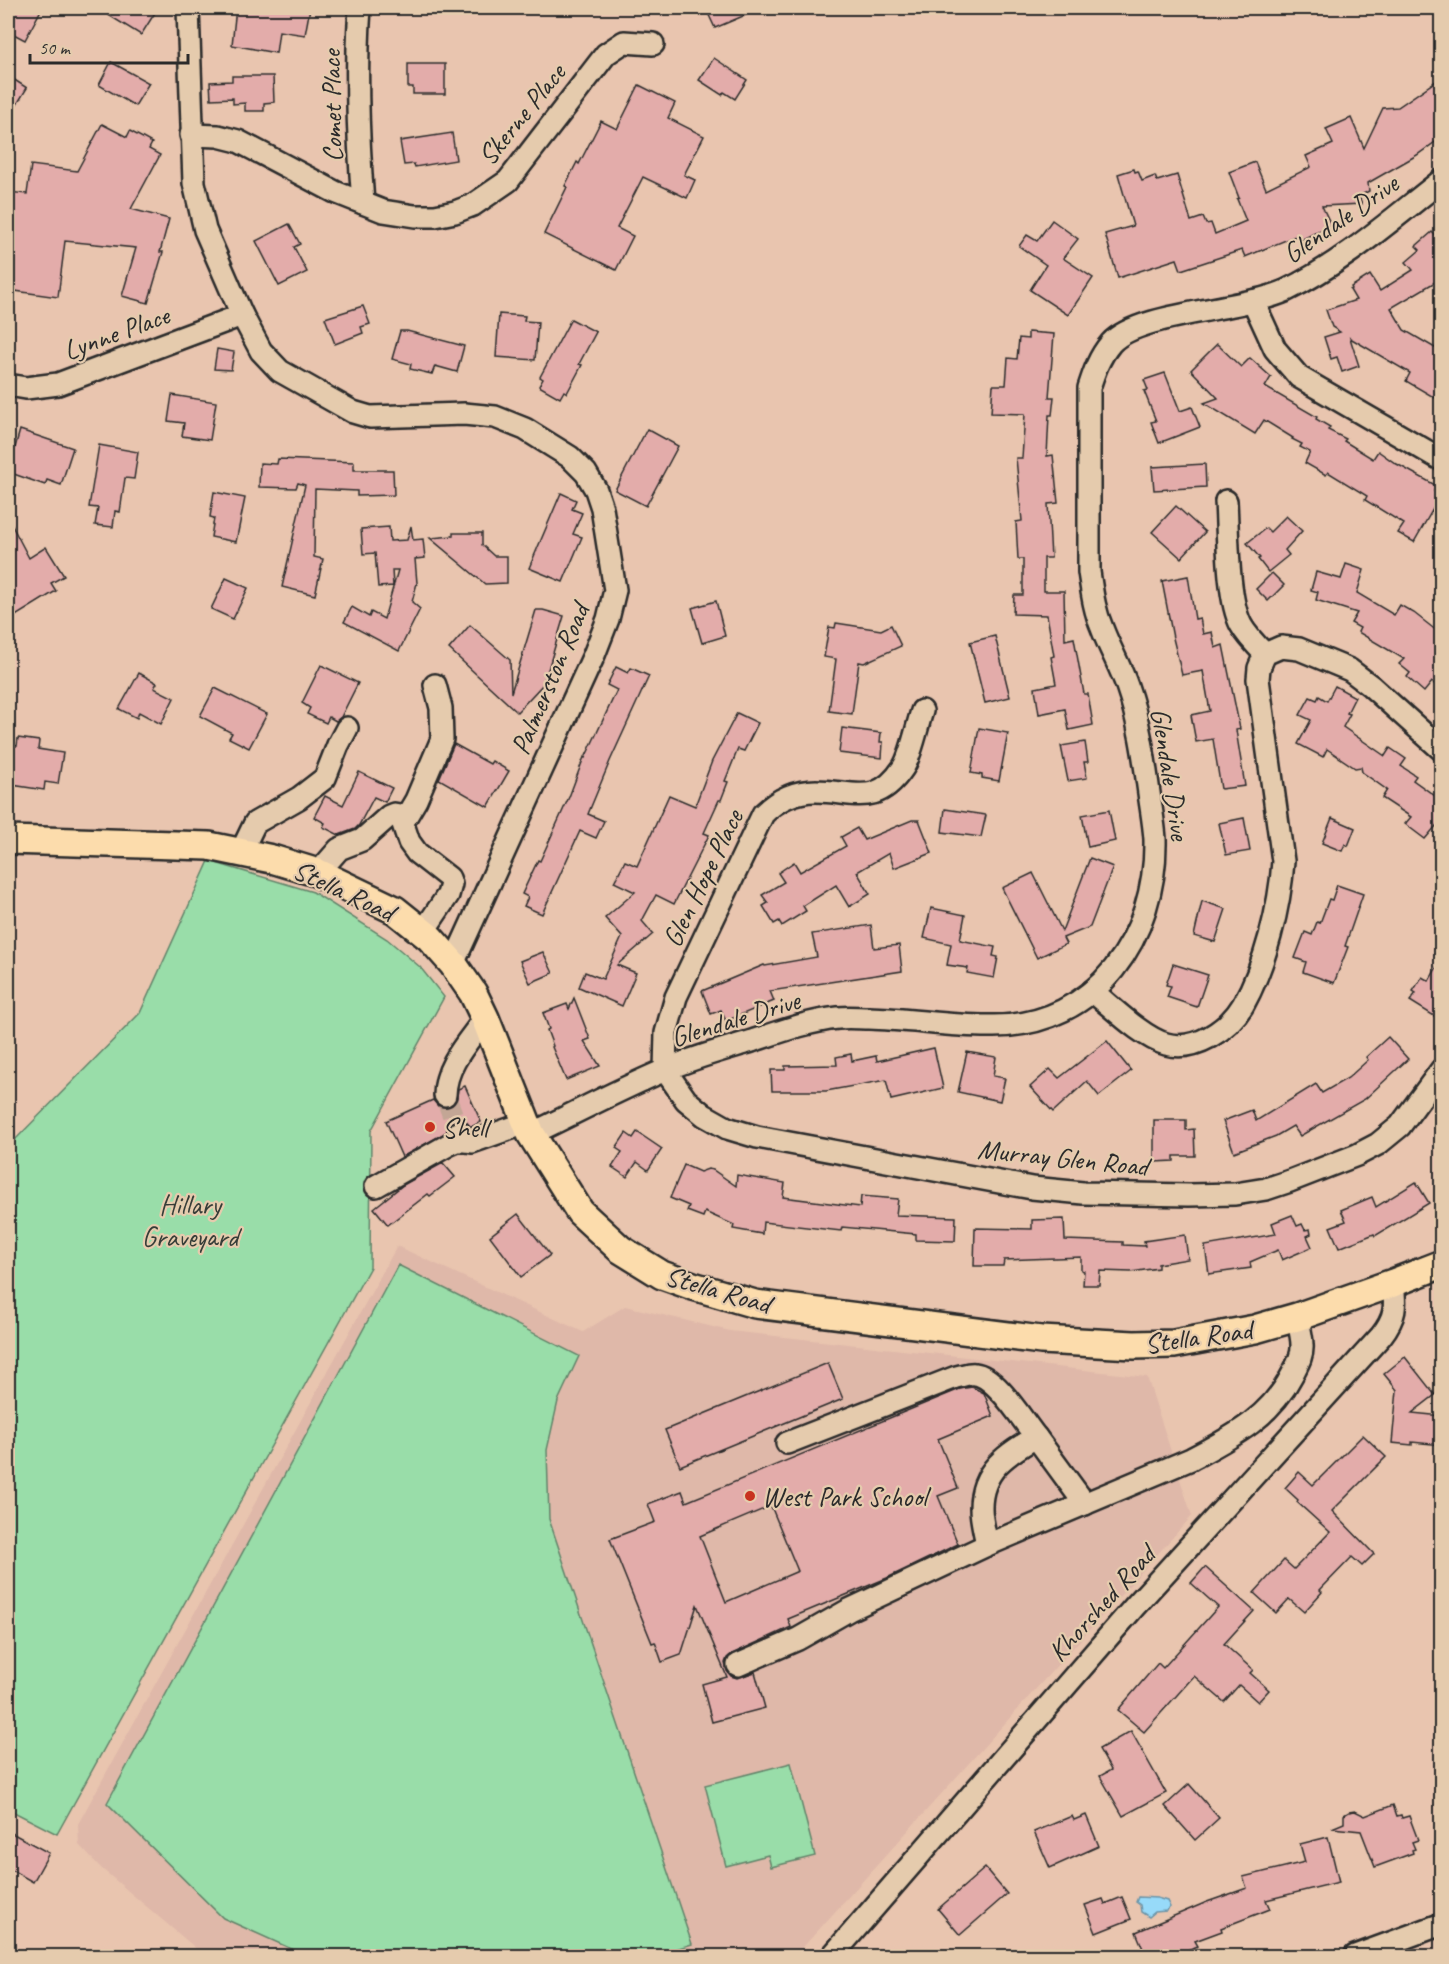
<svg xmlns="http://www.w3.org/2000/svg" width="1449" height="1964" viewBox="0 0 1449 1964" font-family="Caveat,sans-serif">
	<rect width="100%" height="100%" fill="#e9c5af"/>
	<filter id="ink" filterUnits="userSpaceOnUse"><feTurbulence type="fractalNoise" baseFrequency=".0167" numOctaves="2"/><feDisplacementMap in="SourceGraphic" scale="12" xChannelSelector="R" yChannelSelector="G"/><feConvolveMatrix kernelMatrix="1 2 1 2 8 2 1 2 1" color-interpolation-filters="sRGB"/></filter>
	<g filter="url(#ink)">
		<polygon fill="#dfb8a9" points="397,1246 583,1332 625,1306 730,1331 1147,1377 1192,1516 795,1956 205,1956 101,1868 79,1845 78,1824"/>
		<g fill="#99dda9" stroke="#62846a" stroke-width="1.5">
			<polygon points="209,861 313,892 387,939 420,967 444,997 371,1131 370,1267 57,1834 8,1809 8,1147 140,1013"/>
			<polygon points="398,1265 579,1356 558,1401 547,1450 549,1519 692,1944 653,1956 307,1956 223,1918 107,1803"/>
			<polygon points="791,1763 815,1856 771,1867 768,1855 726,1866 705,1785"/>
		</g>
		<polygon fill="#97daf9" stroke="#6c94a7" stroke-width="1.5" points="1138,1897 1157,1898 1167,1901 1170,1907 1166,1911 1155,1912 1149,1917 1141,1912 1140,1905 1136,1902"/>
		<g fill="#e3acaa" stroke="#2b2b2b" stroke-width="1.5" fill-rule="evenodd">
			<polygon points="8,8 42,8 25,40 8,31"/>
			<polygon points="97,8 158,8 141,35"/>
			<polygon points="236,8 310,8 305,35 279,31 276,53 232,45"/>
			<polygon points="716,8 762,8 715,28 707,11"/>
			<polygon points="714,58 747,80 735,99 724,92 722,95 699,80"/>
			<polygon points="111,62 149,83 135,106 99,85"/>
			<polygon points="408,64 445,64 445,94 413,94 413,87 408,87"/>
			<polygon points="232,76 273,76 274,102 264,103 264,111 245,111 245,103 233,104 233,98 211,99 210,82 232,81"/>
			<polygon points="1442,77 1442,137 1417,155 1368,183 1369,191 1359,196 1362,204 1322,206 1331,225 1301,240 1298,235 1245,257 1242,250 1181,270 1177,259 1118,278 1105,234 1133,226 1118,174 1134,169 1135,172 1138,171 1142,181 1155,176 1157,181 1177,175 1191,221 1203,217 1206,224 1211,223 1215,234 1246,221 1237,199 1239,198 1229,172 1255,162 1266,189 1311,167 1306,156 1333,144 1326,129 1351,118 1364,148 1383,108 1398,107"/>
			<polygon points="13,79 27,88 8,119 8,88"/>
			<polygon points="639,85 675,103 668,118 704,136 684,175 695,180 687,198 643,177 617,228 633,236 616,270 544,234 567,187 565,186 577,162 579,164 601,121 617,129"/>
			<polygon points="102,124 127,137 130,131 152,143 149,149 160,155 131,209 169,219 160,252 163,252 148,303 122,296 136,248 65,241 58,297 8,290 8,192 27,194 31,165 77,171"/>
			<polygon points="452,133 456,160 415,167 414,164 404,165 400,141"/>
			<polygon points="1052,220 1078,239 1063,258 1093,278 1068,315 1030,290 1046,265 1019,246 1027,235 1037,241"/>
			<polygon points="289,224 300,244 294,247 307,272 279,286 256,241"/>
			<polygon points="1432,232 1442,242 1442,278 1391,308 1404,330 1442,352 1442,402 1406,381 1410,373 1350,338 1359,366 1342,372 1337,357 1331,359 1324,337 1340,332 1332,327 1326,310 1356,300 1350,290 1352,289 1351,287 1370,275 1380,291 1413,270 1406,262 1420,250 1416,246"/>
			<polygon points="363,306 370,324 361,327 363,333 335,344 325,318"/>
			<polygon points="499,314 525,316 524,321 538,322 535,360 496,357"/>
			<polygon points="571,319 596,332 579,364 582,365 567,393 564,391 560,398 539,386 543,379 540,377"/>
			<polygon points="400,331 407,331 464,346 457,372 435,366 432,374 410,369 411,364 392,359"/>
			<polygon points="1028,332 1054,334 1049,397 1054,397 1052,415 1049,415 1047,456 1053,455 1058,503 1048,504 1051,558 1044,558 1044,591 1064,591 1065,640 1074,638 1084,694 1088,694 1093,725 1069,730 1065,709 1039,714 1035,688 1056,684 1051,657 1054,656 1047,615 1013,614 1014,595 1023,595 1023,559 1018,559 1016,522 1022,521 1016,458 1022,458 1025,414 991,413 993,385 1006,385 1008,358 1017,359 1019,338 1028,339"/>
			<polygon points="1217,344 1241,367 1250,358 1271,377 1265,387 1317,417 1316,419 1330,427 1328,430 1346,439 1344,441 1373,459 1378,451 1395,463 1437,486 1434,491 1441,495 1414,542 1398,533 1404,524 1365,500 1367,496 1328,472 1326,475 1305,463 1310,452 1300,447 1302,444 1292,439 1293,438 1264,420 1255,434 1204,403 1218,398 1191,370"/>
			<polygon points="217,349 234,352 231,370 214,369"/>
			<polygon points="1165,373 1180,411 1192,407 1200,427 1159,443 1151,422 1156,421 1144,391 1148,390 1144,380"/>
			<polygon points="172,395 216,402 210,440 182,436 184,423 168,421"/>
			<polygon points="647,429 678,446 646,506 615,490"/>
			<polygon points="20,430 73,448 61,485 47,480 45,485 8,472"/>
			<polygon points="99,445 138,452 134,479 125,478 120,512 115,511 113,527 95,525 98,508 89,507"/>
			<polygon points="278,459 354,462 354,470 393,470 394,495 357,496 357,491 315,489 314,557 323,559 315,595 282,587 305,485 298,483 296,488 259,487 260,463 277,464"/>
			<polygon points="1205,464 1206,487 1154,490 1152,467"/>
			<polygon points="214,492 245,498 236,542 211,537 214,518 210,517"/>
			<polygon points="561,493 576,500 572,509 582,513 573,534 582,537 563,582 529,568"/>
			<polygon points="1176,506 1205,532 1181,558 1152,532"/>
			<polygon points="1286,516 1302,531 1285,550 1289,555 1268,572 1258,559 1260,558 1247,543 1266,528 1270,532"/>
			<polygon points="8,518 29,558 46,547 64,576 51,583 56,591 14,617 8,606"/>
			<polygon points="411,526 413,540 423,539 425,558 415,559 417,583 412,602 420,609 399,651 344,622 352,607 369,617 371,612 384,619 398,570 392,570 393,586 378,587 375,553 363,554 361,529 389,527 390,541 407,540"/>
			<polygon points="453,533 482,533 482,545 494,556 507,556 507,583 485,584 430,538 453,536"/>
			<polygon points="1346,564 1364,570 1357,593 1394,615 1400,605 1414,613 1442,635 1442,691 1432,682 1424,692 1407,677 1410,673 1399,664 1404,659 1358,632 1360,628 1351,623 1357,613 1316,600 1318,592 1311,590 1316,572 1341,579"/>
			<polygon points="1272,573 1284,585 1268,601 1256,589"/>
			<polygon points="1188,576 1195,619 1200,618 1203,634 1212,632 1215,648 1223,645 1240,729 1236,730 1245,786 1221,789 1213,739 1196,742 1191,715 1210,711 1203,671 1182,675 1173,638 1162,581"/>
			<polygon points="226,578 248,588 233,619 211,609"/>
			<polygon points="716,601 725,636 702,643 692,608"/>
			<polygon points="536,610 543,610 564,616 544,683 517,712 449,649 470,625 510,660 511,693"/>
			<polygon points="836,623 881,630 891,625 901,646 864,663 859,662 852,714 829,711 836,659 824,657 829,627 835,628"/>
			<polygon points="995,636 1010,697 985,703 970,642"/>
			<polygon points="321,665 358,683 341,717 336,721 329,717 326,723 307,714 310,708 302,703"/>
			<polygon points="616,667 628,673 631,668 649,676 610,761 588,814 604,821 596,838 580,831 542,914 524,906 528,897 522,894 538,860 540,861 569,797 584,757 585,758 617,690 607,685"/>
			<polygon points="139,673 157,683 154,688 174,698 161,724 139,712 137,718 119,709"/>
			<polygon points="1335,686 1355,697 1347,713 1350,714 1343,727 1385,756 1390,748 1406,759 1401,766 1416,776 1413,780 1442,801 1442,819 1425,839 1405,824 1411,817 1382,798 1387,790 1362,772 1361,767 1355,768 1327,749 1323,757 1298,744 1311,720 1300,715 1310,697 1317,700 1319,696 1327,701"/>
			<polygon points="215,688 267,714 249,748 229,738 232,733 200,716"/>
			<polygon points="737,713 758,723 744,751 738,749 725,781 728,782 721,800 719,800 704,833 709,835 674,904 656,895 642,921 653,934 617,965 636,973 622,1006 579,987 585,972 603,979 622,937 605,918 635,892 614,882 625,861 637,866 669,795 695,806 712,761"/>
			<polygon points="842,728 881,733 880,742 883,742 882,758 839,753"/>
			<polygon points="979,728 1008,733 999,781 982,778 982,775 971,773"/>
			<polygon points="18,738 39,741 38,749 63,753 58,784 45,782 44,790 12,785 13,777 8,776 8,744 17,746"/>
			<polygon points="1085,742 1088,762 1084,762 1087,778 1068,781 1061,746"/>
			<polygon points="454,744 490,764 492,761 509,771 488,807 439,779"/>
			<polygon points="359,772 392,788 385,802 374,797 359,825 355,829 339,835 323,827 325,823 314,817 325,796 343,805"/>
			<polygon points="945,809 986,815 981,837 942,832"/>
			<polygon points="1109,810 1115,841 1088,847 1082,815"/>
			<polygon points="1244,818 1250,851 1226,855 1219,823"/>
			<polygon points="1332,818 1355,828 1348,846 1345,844 1342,851 1322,843"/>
			<polygon points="912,820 919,820 932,853 894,868 889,853 857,872 870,894 849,907 836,885 803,906 806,911 782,926 779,921 774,924 763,906 768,903 762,895 784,882 778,873 794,862 800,872 846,846 841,837 857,828 864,840"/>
			<polygon points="1090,858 1113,867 1090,927 1063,938 1066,944 1037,958 1002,888 1033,873 1062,931"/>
			<polygon points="1337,885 1363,894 1345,946 1348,947 1334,983 1303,972 1306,962 1295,958 1305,932 1312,935 1317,922 1320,923 1329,899 1332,900"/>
			<polygon points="1202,901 1226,909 1215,942 1194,936"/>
			<polygon points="931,908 965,915 960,940 995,947 993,956 998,957 994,978 967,973 968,968 947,965 951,944 924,938"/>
			<polygon points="871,925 874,948 899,945 902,971 770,991 774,1001 726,1021 721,1010 711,1014 702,991 764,965 765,966 817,957 812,934"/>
			<polygon points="543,952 553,973 530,983 520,961"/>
			<polygon points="1442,958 1442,1021 1410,1001 1416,993 1413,991 1422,977 1429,981"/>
			<polygon points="1173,964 1208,975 1197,1007 1167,997 1171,986 1166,985"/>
			<polygon points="574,998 590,1039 584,1041 600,1066 566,1080 552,1047 553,1046 547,1030 549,1029 543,1013 567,1004 569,1009"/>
			<polygon points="1388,1037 1408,1059 1365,1099 1300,1136 1293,1126 1276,1136 1234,1152 1223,1121 1252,1110 1256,1121 1316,1084 1322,1093 1348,1078 1368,1060 1366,1057"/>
			<polygon points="1107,1041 1131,1071 1099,1096 1087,1081 1053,1112 1030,1087 1050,1069 1059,1078"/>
			<polygon points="934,1048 943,1088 891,1100 886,1080 826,1091 772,1091 771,1070 785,1070 785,1066 837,1065 836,1057 851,1054 852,1061 876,1056 877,1061"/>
			<polygon points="967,1052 996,1057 993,1076 1005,1078 1000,1101 958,1092"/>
			<polygon points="465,1086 481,1122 471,1127 463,1120 458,1119 452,1122 447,1127 447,1132 402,1157 386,1121 433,1100 438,1106 444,1108 450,1107 456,1102 458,1089"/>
			<polygon points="1154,1120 1186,1120 1186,1130 1194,1129 1195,1156 1174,1156 1174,1161 1154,1162"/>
			<polygon points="637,1132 662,1149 648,1170 637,1162 627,1177 612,1167 622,1152 616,1148 626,1133 633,1138"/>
			<polygon points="443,1163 455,1177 430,1196 428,1194 388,1225 374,1208 403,1185"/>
			<polygon points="684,1165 700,1172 708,1169 713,1170 736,1186 737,1175 785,1183 783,1197 860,1207 861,1196 898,1199 896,1215 956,1217 955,1241 916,1240 916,1234 842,1227 841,1231 763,1222 762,1234 733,1229 734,1225 705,1212 703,1217 687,1211 689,1206 670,1198"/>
			<polygon points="1416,1182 1429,1203 1375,1236 1374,1234 1339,1248 1330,1227 1346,1221 1341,1210 1372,1197 1376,1207"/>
			<polygon points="518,1214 550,1255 521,1277 490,1236"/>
			<polygon points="1292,1215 1297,1226 1302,1224 1305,1230 1310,1229 1311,1234 1307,1236 1312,1247 1282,1260 1278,1250 1250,1262 1251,1268 1209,1274 1205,1246 1276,1234 1272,1223"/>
			<polygon points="1064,1219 1065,1240 1123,1242 1123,1245 1145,1246 1144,1241 1185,1235 1188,1259 1158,1264 1158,1268 1131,1272 1100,1271 1099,1285 1083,1285 1084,1271 1081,1270 1081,1257 1004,1260 1003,1266 974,1266 975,1228 1032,1229 1032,1220"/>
			<polygon points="1405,1357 1435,1395 1412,1413 1442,1416 1442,1445 1412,1442 1412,1445 1392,1443 1397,1390 1384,1374"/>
			<polygon points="828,1363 843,1399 680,1466 665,1430"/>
			<path d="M972 1387 984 1393 993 1416 938 1439 958 1488 938 1496 958 1544 887 1578 788 1619 791 1627 732 1654 727 1658 725 1663 727 1671 731 1676 737 1678 755 1672 765 1708 712 1722 702 1684 727 1677 697 1605 681 1655 662 1662 655 1642 652 1643 610 1539 655 1522 648 1504 682 1491 686 1502 960 1389ZM771 1506 798 1571 726 1602 700 1536Z"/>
			<polygon points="1363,1435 1386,1457 1332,1511 1374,1554 1362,1566 1352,1557 1320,1590 1322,1592 1304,1612 1289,1599 1276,1613 1254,1593 1284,1560 1294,1569 1330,1532 1297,1502 1298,1500 1285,1488 1299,1472 1313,1485"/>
			<polygon points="1205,1567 1254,1611 1224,1644 1253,1670 1250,1673 1269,1690 1258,1702 1239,1685 1224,1702 1194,1676 1144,1732 1118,1710 1158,1663 1163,1668 1218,1607 1191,1583"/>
			<polygon points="1131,1731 1166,1793 1123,1816 1100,1776 1111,1770 1099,1749"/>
			<polygon points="1189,1784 1219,1818 1195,1840 1165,1806"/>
			<polygon points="1393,1805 1397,1816 1401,1815 1402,1818 1409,1816 1418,1840 1412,1842 1415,1849 1412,1850 1413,1853 1375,1867 1361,1831 1332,1828 1344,1823 1344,1815 1349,1812 1355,1811 1365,1816"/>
			<polygon points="1086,1815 1099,1846 1050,1868 1034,1832 1072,1816 1074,1820"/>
			<polygon points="8,1831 49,1853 33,1882 8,1868"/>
			<polygon points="1328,1837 1339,1882 1266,1900 1270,1909 1221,1928 1222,1931 1195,1941 1198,1946 1171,1956 1146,1956 1136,1932 1207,1902 1247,1888 1243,1877 1305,1862 1300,1844"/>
			<polygon points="985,1868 1007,1894 960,1935 938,1909"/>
			<polygon points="1122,1897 1131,1919 1096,1933 1085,1905 1103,1899 1105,1904"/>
		</g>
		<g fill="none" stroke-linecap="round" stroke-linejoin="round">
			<polyline stroke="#c3a695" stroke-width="21" stroke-dasharray="21 10" stroke-linecap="butt" points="445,1095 459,1132"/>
			<defs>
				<g id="minor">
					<polyline points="188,8 194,183 205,230 242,315 261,351 280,371 353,412 370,417 464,414 495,417 525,429 570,457 586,473 596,490 602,508 615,590 608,619 594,655 453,964"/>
					<path d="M360 8C355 73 358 138 363 203"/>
					<polyline points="191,135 218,136 238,141 335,192 383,211 415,216 435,216 455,212 473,205 508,181 606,54 624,42 653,44"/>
					<polyline points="1253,301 1275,349 1299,377 1442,460"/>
					<polyline points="8,385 26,388 58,384 242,315"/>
					<path d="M1226 501C1228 533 1227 598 1241 625 1247 636 1256 645 1265 654"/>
					<path d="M922 711C917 726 911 756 903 768 876 808 854 791 816 791 795 791 777 800 763 814L676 997 666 1033 665 1070 686 1100 704 1115 727 1128 757 1137 1032 1188 1083 1193 1189 1195 1235 1194 1266 1189 1290 1181 1357 1155 1378 1144 1400 1126 1442 1069"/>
					<polyline points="403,822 416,800 442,739 441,708 435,685"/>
					<polyline points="241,852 255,823 299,798 325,778 338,745 347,728"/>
					<polyline points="318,873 339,849 362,840 389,816 394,814 400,815 409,842 417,853 449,878 451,884 448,895 423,932"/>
					<path d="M1092 991C1112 1007 1143 1038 1166 1044 1195 1052 1228 1030 1243 1005 1265 966 1280 907 1283 861L1258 679 1259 668 1265 654 1281 647 1299 649 1350 670 1371 686 1442 750"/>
					<path d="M445 1095C445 1065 469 1041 485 1018"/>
					<polyline points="459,1132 466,1141 472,1142 526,1123"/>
					<path d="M531 1134C575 1113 618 1090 663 1071 691 1058 722 1050 752 1041 779 1032 809 1021 838 1018 848 1017 859 1018 869 1018 911 1019 952 1027 994 1026 1097 1026 1157 936 1155 839 1154 824 1151 808 1149 793 1144 756 1139 720 1127 686 1120 666 1109 647 1102 628 1094 610 1092 591 1089 572V388C1094 372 1099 357 1111 343 1138 313 1242 310 1285 291 1343 263 1391 220 1442 180"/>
					<polyline points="376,1186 450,1144 457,1141 466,1141"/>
					<path d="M787 1443 956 1377C962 1376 969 1373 975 1374 996 1376 1023 1421 1036 1437"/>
					<path d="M987 1545C985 1533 981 1520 981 1508 981 1470 1007 1454 1036 1437L1085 1504"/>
					<path d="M738 1665 798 1639 849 1610 987 1545 1191 1459C1232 1437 1270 1418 1292 1375 1297 1365 1303 1356 1302 1345 1302 1336 1299 1326 1297 1317"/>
					<path d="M832 1956 1135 1606 1381 1336C1396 1317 1396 1307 1393 1283"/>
					<polyline points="1355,1956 1442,1924"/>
				</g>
				<polyline id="major" points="8,840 209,846 272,859 318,873 395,910 430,938 453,964 473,993 485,1018 531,1134 580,1212 620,1249 662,1275 693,1286 755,1304 1041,1340 1134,1345 1174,1344 1255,1329 1297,1317 1393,1283 1442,1264"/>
			</defs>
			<use href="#minor" stroke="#2b2b2b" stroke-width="26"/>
			<use href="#major" stroke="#2b2b2b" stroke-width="32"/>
			<use href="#minor" stroke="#e5cbad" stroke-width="21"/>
			<use href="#major" stroke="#fcdcac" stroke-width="27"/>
		</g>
	</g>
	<g fill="#c8321e" stroke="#e5cbad" stroke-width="2">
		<circle cx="430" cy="1127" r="6"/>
		<circle cx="750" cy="1496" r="6"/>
	</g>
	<g text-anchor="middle" stroke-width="4.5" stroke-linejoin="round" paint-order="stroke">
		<g font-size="28" fill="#2b2b2b" stroke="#e5cbad">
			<text transform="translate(331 106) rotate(-91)" y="10">Comet Place</text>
			<text transform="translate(521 114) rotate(-51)" y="10">Skerne Place</text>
			<text transform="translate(1340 218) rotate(-35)" y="10">Glendale Drive</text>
			<text transform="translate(116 332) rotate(-20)" y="10">Lynne Place</text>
			<text transform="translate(549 679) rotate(-67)" y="10">Palmerston Road</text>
			<text transform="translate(1171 774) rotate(81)" y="10">Glendale Drive</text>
			<text transform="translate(702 878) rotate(-64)" y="10">Glen Hope Place</text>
			<text transform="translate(344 890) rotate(25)" y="10">Stella Road</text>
			<text transform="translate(735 1018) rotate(-17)" y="10">Glendale Drive</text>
			<text transform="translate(1063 1157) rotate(6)" y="10">Murray Glen Road</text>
			<text transform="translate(718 1289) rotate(16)" y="10">Stella Road</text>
			<text transform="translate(1198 1336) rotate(-8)" y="10">Stella Road</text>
			<text transform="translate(1101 1603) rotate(-48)" y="10">Khorshed Road</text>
		</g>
		<g font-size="28" fill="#2b2b2b" stroke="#e5cbad" text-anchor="start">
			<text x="442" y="1137">Shell</text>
			<text x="762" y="1506">West Park School</text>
		</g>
		<g font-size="28" fill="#363d38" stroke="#e5cbad">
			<text x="190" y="1214">Hillary<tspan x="190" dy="32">Graveyard</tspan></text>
		</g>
	</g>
	<rect width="1449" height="1964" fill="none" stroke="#e5cbad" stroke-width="30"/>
	<rect x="15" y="15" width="1419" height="1934" fill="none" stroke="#2b2b2b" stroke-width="2" filter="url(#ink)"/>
	<path d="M30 54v9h158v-9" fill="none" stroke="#2b2b2b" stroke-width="3"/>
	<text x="39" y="54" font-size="18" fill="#2b2b2b" stroke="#e5cbad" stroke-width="4.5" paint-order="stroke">50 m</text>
</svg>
